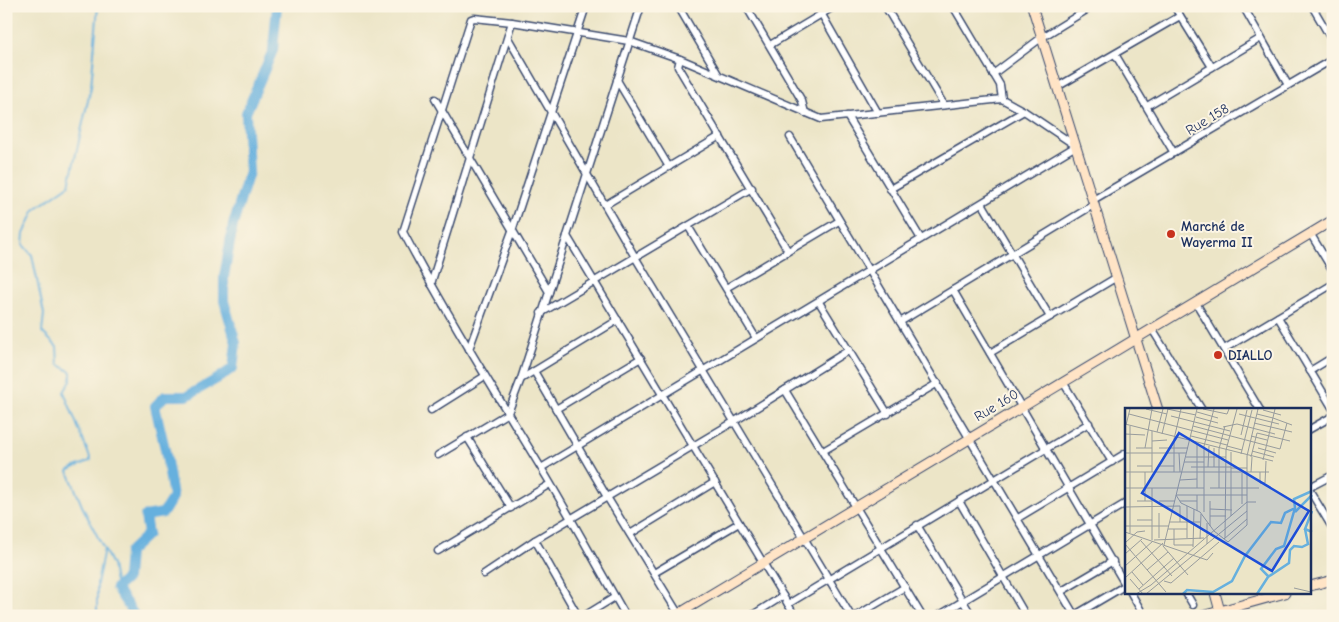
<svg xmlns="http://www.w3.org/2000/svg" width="1339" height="622" viewBox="0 0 1339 622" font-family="'Comic Neue',sans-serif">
	<rect width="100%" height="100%" fill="#fcf5e5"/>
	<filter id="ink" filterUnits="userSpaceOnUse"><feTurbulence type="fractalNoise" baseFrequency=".02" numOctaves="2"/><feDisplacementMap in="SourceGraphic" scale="10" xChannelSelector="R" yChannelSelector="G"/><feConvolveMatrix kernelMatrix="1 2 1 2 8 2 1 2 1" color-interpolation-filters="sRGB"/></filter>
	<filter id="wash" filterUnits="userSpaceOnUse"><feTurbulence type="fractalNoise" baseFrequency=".0096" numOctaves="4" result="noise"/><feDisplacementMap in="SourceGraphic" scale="20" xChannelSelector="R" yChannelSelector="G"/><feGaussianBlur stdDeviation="1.12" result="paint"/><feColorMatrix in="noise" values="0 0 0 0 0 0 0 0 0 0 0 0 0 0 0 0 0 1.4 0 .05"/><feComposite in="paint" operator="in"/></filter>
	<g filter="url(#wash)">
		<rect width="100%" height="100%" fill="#ece5c7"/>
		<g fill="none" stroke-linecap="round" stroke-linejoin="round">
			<g stroke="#66b0de" stroke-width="2">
				<path d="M98 6 91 87 69 185 35 209 24 234 23 245 32 255 44 314 42 332 57 347 58 364 71 372V380L64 392 91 460C83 465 75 466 68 471L82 506 112 565 116 588"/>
				<polyline points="97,616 97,583 104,549"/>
			</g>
			<polyline stroke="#66b0de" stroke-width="10" points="135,616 116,588 127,578 129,552 148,534 145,516 163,513 173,497 165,449 155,406 165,396 187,396 217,379 233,368 236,343 224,301 224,277 233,225 249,172 246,113 273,50 277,6"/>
		</g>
	</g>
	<g filter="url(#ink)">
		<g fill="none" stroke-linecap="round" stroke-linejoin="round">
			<defs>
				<g id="street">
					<polyline points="678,6 718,74"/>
					<polyline points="746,6 802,101 805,113"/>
					<polyline points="817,6 878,113"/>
					<polyline points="885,6 944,105"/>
					<polyline points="953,6 1000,85 1002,99"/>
					<polyline points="1174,6 1212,67"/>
					<polyline points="1243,6 1288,85"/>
					<polyline points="1312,6 1333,42"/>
					<polyline points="508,38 635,257 851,616"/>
					<polyline points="770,45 835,6"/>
					<polyline points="1115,54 1174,153"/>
					<polyline points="680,59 678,67 788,251"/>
					<polyline points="993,74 1041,38 1093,6"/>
					<polyline points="617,80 669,167"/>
					<polyline points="1057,87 1180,16"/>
					<polyline points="435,99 549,292"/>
					<polyline points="1147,106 1261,38"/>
					<polyline points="847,116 921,239"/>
					<polyline points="790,137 1075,616"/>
					<polyline points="890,189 1024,111"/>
					<polyline points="1093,200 1333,59"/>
					<polyline points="982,203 1050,317"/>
					<polyline points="605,205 720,136"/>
					<polyline points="688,226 756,338"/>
					<polyline points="1310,233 1333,271"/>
					<polyline points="567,236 795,616"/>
					<polyline points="431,284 512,22"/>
					<polyline points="726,288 839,221"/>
					<polyline points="953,290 1126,586"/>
					<polyline points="819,302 888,414"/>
					<polyline points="1196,303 1260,410"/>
					<polyline points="541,313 752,188"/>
					<polyline points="1278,317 1333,409"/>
					<polyline points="900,322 1095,204"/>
					<polyline points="1152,329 1202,410"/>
					<polyline points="469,349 512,231 586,6"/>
					<polyline points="1224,349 1333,284"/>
					<polyline points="990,353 1117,277"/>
					<polyline points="534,371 607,497 678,613"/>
					<polyline points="1310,371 1333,357"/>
					<polyline points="521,379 618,320"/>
					<polyline points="1063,382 1112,462"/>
					<polyline points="785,390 922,616"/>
					<polyline points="556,409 641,358"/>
					<polyline points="431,410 485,376"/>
					<polyline points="1310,429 1333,416"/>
					<polyline points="467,437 511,508"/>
					<polyline points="823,451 938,383"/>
					<polyline points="438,455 508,413 521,379 641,6"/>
					<path d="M541 468 1076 146 1024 111 1002 99 821 119 680 59 629 41 512 22 474 18 471 19 403 232C448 317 499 398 549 481 575 525 600 571 626 616"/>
					<polyline points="1310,487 1333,475"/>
					<polyline points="1310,491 1333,529"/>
					<polyline points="959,501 1026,616"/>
					<polyline points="1018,518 1126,453"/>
					<polyline points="917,525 972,616"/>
					<polyline points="630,534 715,482"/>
					<polyline points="535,540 578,616"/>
					<polyline points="438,551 550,484"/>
					<polyline points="654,573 739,523"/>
					<polyline points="484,574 535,540 735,421 849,350"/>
					<polyline points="1062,591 1113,561"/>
					<polyline points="1131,593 1144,616"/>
					<polyline points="1186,593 1193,605"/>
					<polyline points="788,604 1089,423"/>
					<polyline points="1075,615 1126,585"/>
					<polyline points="496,616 498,616"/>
					<polyline points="584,616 615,597"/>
					<polyline points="751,616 783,596"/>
					<polyline points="856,616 905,587"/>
					<polyline points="938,616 1126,503"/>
				</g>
				<g id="secondary">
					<polyline points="1032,6 1158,410"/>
					<polyline points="1310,586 1333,580"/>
					<polyline points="1215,593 1221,615"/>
					<polyline points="675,616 1333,220"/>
					<polyline points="1202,616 1285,593"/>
				</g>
			</defs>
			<use href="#street" stroke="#3a4a6e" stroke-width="9"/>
			<use href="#secondary" stroke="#3a4a6e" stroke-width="11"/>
			<use href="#street" stroke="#fff" stroke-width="6"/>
			<use href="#secondary" stroke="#ffe4c6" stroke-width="9"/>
		</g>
	</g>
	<g fill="#c8321e" stroke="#fcf5e5" stroke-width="2">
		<circle cx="1171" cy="234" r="5"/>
		<circle cx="1218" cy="355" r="5"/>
	</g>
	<g text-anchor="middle" stroke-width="4" stroke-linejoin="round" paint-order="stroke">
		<g font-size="14" fill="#1b2f5e" stroke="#fcf5e5">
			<text transform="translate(1207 119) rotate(-31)" y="5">Rue 158</text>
			<text transform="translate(996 405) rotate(-31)" y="5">Rue 160</text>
		</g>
		<g font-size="14" font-weight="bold" fill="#1b2f5e" stroke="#fcf5e5" text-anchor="start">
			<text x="1181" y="231">Marché de<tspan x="1181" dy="16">Wayerma II</tspan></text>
			<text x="1228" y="360">DIALLO</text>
		</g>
	</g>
	<g transform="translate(1125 408)">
		<rect width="186" height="186" fill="#ece5c7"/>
		<path fill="none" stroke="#66b0de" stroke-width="2.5" d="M187 103 180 121 187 124M170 104 187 87M143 168 136 161 151 141 159 138 170 100M58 186 62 182 88 184 107 173 120 148 146 114 156 115 160 105 170 100 169 91 187 83M132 186 143 169 164 155 165 142 169 138 177 139 183 136 180 121"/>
		<path fill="none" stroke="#989c9d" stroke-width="1" d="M21 1 42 6M42 1 71 7M78 1 102 6 104 1M138 2 156 7M72 4 93 10M4 6 103 32M114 6 154 16M132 6 148 10M46 8 105 23M71 9 93 15M148 10 167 17M129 15 167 24M0 16 148 53M1 17 5 1M5 18V125M68 18 155 41 162 15M98 19 112 16 150 26M32 24 38 1M132 25 165 33M0 26 20 27M37 26 43 1M116 27 122 2M66 28 102 37M126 28 142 32M27 33 42 32M102 38 117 42M11 40H27M20 40 27 1M34 40H63M89 40V59M133 40 151 45M127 43 149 49M106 44V108M0 45H61M54 45 55 64M116 46 127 2M122 48 133 1M61 49H101M126 49 132 25M138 52 150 1M59 54H79M12 58H27M34 58H49M66 59H106M83 59 84 38M106 60H122M0 64H144M27 64V23M49 64V31L56 1M126 64 127 49M135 64V75H140L141 53M55 72 72 71M0 80H53M53 80H79M72 80V35M85 80H134M94 80V41L100 18M72 87V103M122 87H51L56 95 75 104 89 123 103 134 122 117V48M12 93H27M20 93V64M34 93H50M55 93H72M117 96V65M55 98V114M62 98V130M0 99 55 98M85 101 107 102M79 104V38L89 1M85 108H101M12 112H27M45 114H75M0 118H44M85 118V93M43 121H62M49 121V137H68M0 124 82 152 88 145M34 130V105M100 130 101 42 112 1M75 131 76 106M99 131 122 111M27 132V80M29 132 79 130M16 133 47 168M0 135 12 124 20 123M0 136 41 184M82 136V115M39 137 72 1M38 138 63 167M68 139 69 101M0 146 17 131M0 158 28 133M22 162 43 144M7 164 18 177M0 170 38 135M5 171 18 186M39 173 46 175 94 134M169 180 186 184M14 181 49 150M11 186 26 177 122 94H131M21 186 122 103"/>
		<path fill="#1d4ed8" fill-opacity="0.15" stroke="#1d4ed8" stroke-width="2.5" d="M54 25 184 103 147 163 17 85Z"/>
		<rect width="186" height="186" fill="none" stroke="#1b2f5e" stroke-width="2.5"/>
	</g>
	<rect width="1339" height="622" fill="none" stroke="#fcf5e5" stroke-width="25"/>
</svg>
